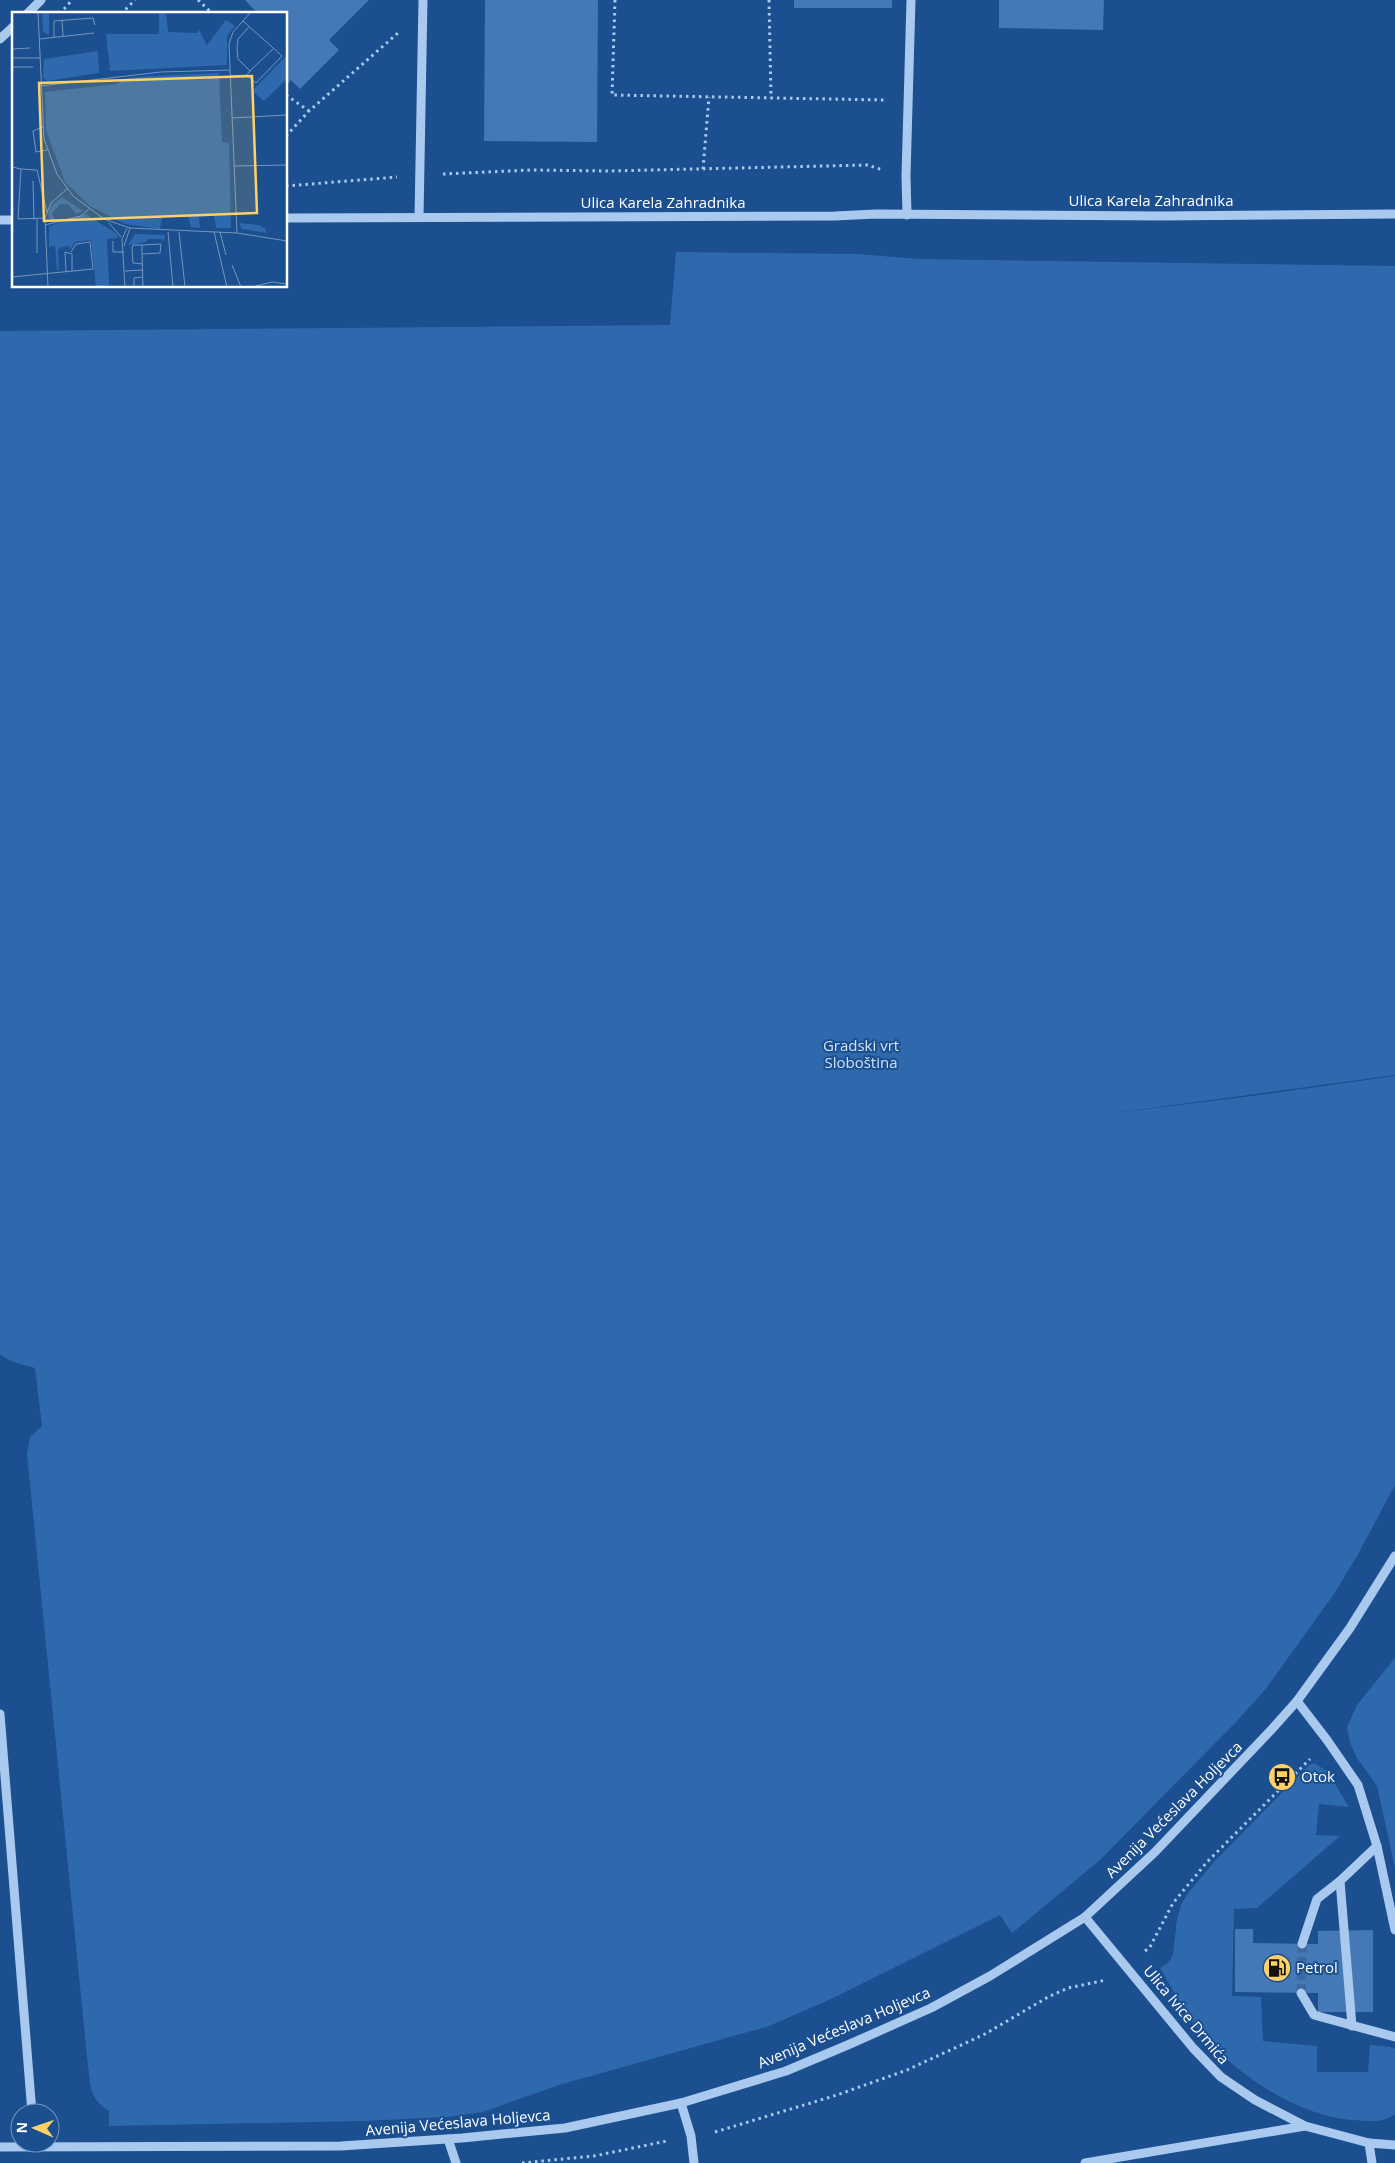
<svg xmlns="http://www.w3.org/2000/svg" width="1395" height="2163" viewBox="0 0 1395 2163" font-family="'Open Sans',sans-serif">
	<rect width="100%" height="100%" fill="#1b4f8f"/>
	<g fill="#2e69ad">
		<path d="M676 252 858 254 918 259 1395 266V1075L1107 1114 1252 1096 1395 1076V1485L1357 1556 1334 1594 1265 1690 1236 1722 1100 1860 1012 1933 1000 1915 831 1999 769 2026 559 2085 483 2112 447 2117 363 2121 109 2126V2111C89 2098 91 2088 88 2066L27 1454 30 1437 42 1426 35 1368 13 1362 0 1355V331L670 325Z"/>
		<polygon points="1395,1658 1395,1868 1377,1786 1357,1758 1350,1743 1347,1727 1357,1705"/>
		<path d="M1314 1763 1327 1771 1349 1807 1319 1804 1316 1835 1340 1836 1257 1908 1234 1909 1232 1996 1261 1997 1263 2041 1317 2046V2072H1368L1370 2045 1391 2047 1395 2049V2114C1382 2124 1367 2121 1352 2120 1294 2116 1224 2067 1191 2020 1180 2003 1170 1985 1160 1968L1168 1963 1173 1955 1177 1919 1181 1905 1188 1893 1213 1863 1309 1765Z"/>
	</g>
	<g fill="#4478b7">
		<polygon points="245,0 369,0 329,40 339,50 300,89 291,80 286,86 286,14 258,14"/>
		<polygon points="485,0 598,0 597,142 484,141"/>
		<rect x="794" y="0" width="98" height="8"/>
		<polygon points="999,0 1104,0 1103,30 999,28"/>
		<polygon points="1235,1929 1253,1929 1253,1943 1318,1944 1318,1931 1373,1930 1373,2012 1318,2012 1318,1993 1235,1992"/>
	</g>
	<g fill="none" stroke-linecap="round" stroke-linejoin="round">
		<polyline stroke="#3d69a0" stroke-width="9" stroke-dasharray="9 4.5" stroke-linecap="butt" points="1301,1993 1302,1944"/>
		<g stroke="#a9c9ee" stroke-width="3" stroke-dasharray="2.5 4" stroke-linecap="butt">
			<polyline points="198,0 213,14"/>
			<polyline points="615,0 612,95 884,100"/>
			<polyline points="769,0 771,98"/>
			<polyline points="64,9 72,0"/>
			<polyline points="121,14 135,0"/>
			<polyline points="286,95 309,111"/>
			<polyline points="286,136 309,111 398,33"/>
			<polyline points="703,169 709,97"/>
			<polyline points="443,174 531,170 609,171 867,165 883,170"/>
			<polyline points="286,186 397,177"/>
			<polyline points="1145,1951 1150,1947 1173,1903 1207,1862 1310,1759"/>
			<polyline points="715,2132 837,2095 907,2070 985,2034 1048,1997 1068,1988 1106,1980"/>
			<polyline points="522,2163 594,2156 667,2141"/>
		</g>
		<g stroke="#a9c9ee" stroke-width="9">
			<polyline points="27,14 41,0"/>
			<polyline points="0,39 14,26"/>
			<polyline points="907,215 906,176 911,0"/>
			<polyline points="419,217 423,0"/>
			<polyline points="286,218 835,216 876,214 1161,216 1395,214"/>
			<polyline points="0,220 14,220"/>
			<polyline points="1297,1701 1327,1740 1358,1785 1377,1846 1395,1930"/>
			<polyline points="0,1714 32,2113"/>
			<polyline points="1340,1881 1352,2026"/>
			<polyline points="1085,1917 1193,2048 1221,2077 1255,2100 1305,2126 1369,2143 1395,2145"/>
			<polyline points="1302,1944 1317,1899 1340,1881 1377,1846"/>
			<polyline points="1301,1993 1314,2015 1395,2037"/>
			<polyline points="681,2103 691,2136 694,2163"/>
			<polyline points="448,2139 456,2163"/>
			<polyline points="1369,2143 1372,2163"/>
			<polyline points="0,2147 341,2146 462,2138 565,2128 681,2103 786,2071 850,2044 931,2008 990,1976 1085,1917 1155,1852 1272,1729 1297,1701 1350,1628 1395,1556"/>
			<polyline points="1085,2163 1305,2126"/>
		</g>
	</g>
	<defs>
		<symbol id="bus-disc" viewBox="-11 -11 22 22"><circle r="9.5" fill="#ffd166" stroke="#1b4f8f"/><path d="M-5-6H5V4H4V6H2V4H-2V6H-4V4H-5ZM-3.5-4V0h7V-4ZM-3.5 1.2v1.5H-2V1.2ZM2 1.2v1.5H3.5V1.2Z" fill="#111"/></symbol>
		<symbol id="fuel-disc" viewBox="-11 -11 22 22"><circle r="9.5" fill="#ffd166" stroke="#1b4f8f"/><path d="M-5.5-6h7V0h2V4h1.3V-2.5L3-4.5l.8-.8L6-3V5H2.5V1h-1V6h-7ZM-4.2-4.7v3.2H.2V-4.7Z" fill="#111"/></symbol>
	</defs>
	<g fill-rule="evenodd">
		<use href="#bus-disc" x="1266" y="1761" width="32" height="32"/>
		<use href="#fuel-disc" x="1261" y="1952" width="32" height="32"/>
	</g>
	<g text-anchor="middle" stroke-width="4" stroke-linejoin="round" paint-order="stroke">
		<g font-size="15" fill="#fff" stroke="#1b4f8f">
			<text x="1151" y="206">Ulica Karela Zahradnika</text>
			<text x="663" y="208">Ulica Karela Zahradnika</text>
			<text transform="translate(1174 1810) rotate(-45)" y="5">Avenija Većeslava Holjevca</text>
			<text transform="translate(1186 2015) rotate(50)" y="5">Ulica Ivice Drmića</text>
			<text transform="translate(844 2028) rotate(-23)" y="5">Avenija Većeslava Holjevca</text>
			<text transform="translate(458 2123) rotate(-5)" y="5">Avenija Većeslava Holjevca</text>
		</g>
		<g font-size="15" fill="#cfe3fa" stroke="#1b4f8f">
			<text x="861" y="1051">Gradski vrt<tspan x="861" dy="17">Sloboština</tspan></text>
		</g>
		<g font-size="15" fill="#fff" stroke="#1b4f8f" text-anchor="start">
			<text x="1301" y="1782">Otok</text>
			<text x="1296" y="1973">Petrol</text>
		</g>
	</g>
	<g transform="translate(12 12)">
		<rect width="275" height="275" fill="#1b4f8f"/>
		<path d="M30 0H37V23L31 20ZM147 0H154L156 20 185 21 187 18 195 33 214 8 223 14 215 24V53L98 59 94 22H147ZM86 39 87 61 35 69 31 66 32 47ZM275 43V67L252 89 240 79ZM207 61 210 130 217 131 219 216H204L202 204 187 205 188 216 179 215 176 205H150L148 217 113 212 78 194 53 170 34 118 33 80 105 72 111 67 135 64ZM50 185 71 199 64 202 56 192H48L40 201 43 208 38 210 36 202 39 194ZM74 202 105 222 106 226 95 227 97 275H84L79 228 63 230 58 238 57 234 49 235 46 238 47 258H45L43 234 37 235V214ZM227 211 247 213 254 217V221L230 217ZM123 222 153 223V226L150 229V227H135L134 230 116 233Z" fill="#2e69ad"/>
		<path fill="none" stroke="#7695bc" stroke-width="1" d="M26 0 32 127 45 162 61 184 92 207 118 216 225 221 275 229M50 8 51 24M42 25V9L81 6 83 13M27 27 82 21M0 37 18 36M0 46H28M0 55H21M238 59 261 37M235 63 238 59 226 47 225 36 226 27 237 15M218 64 235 63 244 71 270 44 231 9M28 74 149 60 218 58M220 106 275 103M31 115 21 119 24 140 35 138M222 154 275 153M0 155 9 157 6 207 33 206M9 157 25 158 35 200M21 169 22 208M97 211 109 225M33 213 69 204 77 197M156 220 161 275M167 220 173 275M202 220 215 275M208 220 214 243M225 221 217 32 221 20 239 0M101 229V240H112M130 233H121L120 237 121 251 131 252M112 234 118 216M25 241V207M130 242 148 241 149 232 130 233V242L131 275M220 253 229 275M113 259 131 258M54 260 53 240 60 242V259M0 265 81 257 78 230 64 232 59 240M36 275 33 206 39 191 55 177M113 275 110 227 115 216M122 275V266L131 265M240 275 260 270 275 272"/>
		<path fill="#ffd166" fill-opacity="0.15" stroke="#ffd166" stroke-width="2.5" d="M240 64 245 201 32 209 27 71Z"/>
		<rect width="275" height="275" fill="none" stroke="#fff" stroke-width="2.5"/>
	</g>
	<g transform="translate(35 2128) rotate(272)"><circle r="24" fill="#1b4f8f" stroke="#7695bc"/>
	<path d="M0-4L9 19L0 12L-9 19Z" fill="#ffd166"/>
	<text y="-8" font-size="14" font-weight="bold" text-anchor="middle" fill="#ffffff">N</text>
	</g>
</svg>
